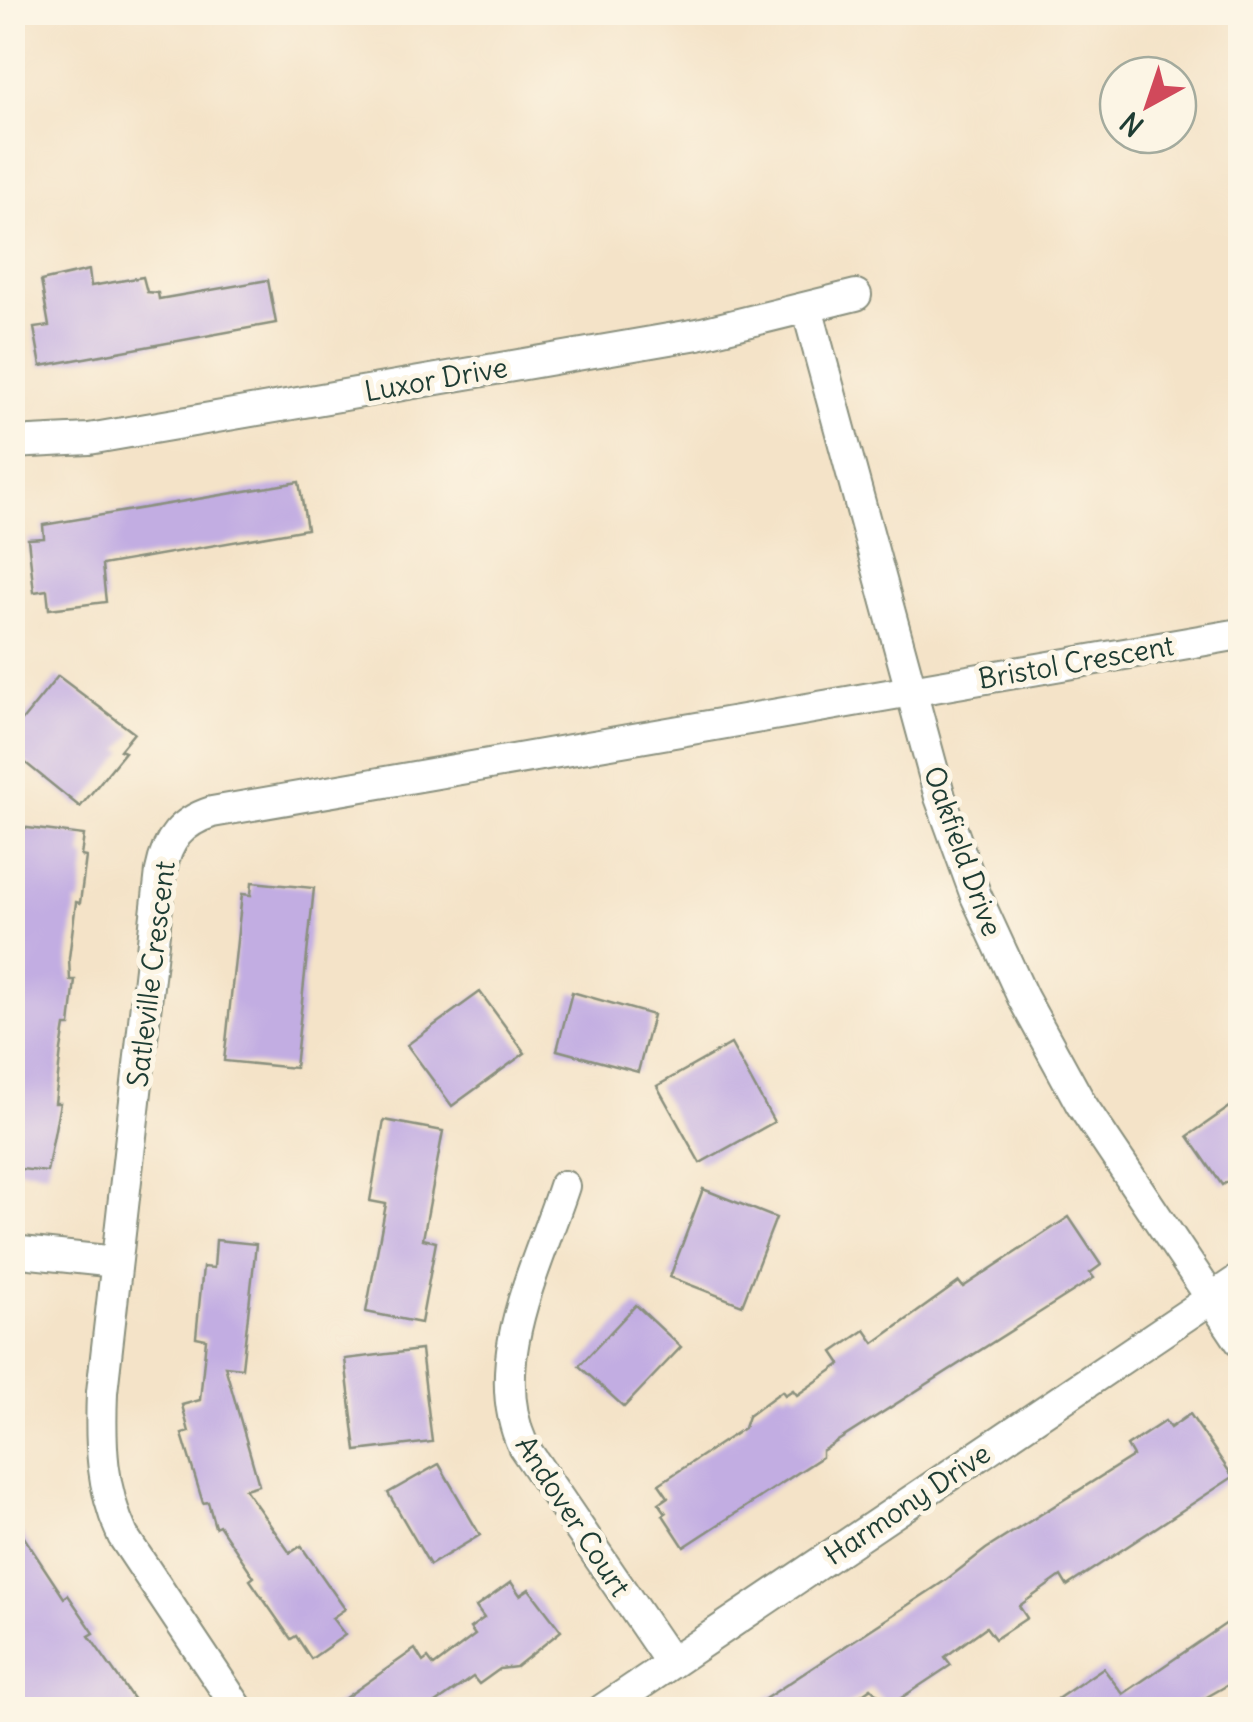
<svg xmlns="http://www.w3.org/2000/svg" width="1253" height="1722" viewBox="0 0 1253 1722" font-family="Delius,sans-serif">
	<rect width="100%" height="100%" fill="#fcf5e5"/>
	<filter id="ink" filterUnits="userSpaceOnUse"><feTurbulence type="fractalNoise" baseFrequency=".01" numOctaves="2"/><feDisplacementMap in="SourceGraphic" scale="20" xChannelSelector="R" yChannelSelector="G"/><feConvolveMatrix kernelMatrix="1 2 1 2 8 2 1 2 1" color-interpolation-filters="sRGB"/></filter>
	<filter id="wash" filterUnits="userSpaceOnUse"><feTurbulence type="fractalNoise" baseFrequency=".0048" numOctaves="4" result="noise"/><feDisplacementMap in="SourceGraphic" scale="40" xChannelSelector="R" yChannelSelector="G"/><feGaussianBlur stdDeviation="2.25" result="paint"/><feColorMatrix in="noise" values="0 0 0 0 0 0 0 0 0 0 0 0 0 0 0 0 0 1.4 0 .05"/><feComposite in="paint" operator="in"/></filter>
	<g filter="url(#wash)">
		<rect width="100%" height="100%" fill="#f4e3c8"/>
		<g id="blocks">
			<g fill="#c2ade2">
				<polygon points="89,270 91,286 143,277 147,292 158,293 159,299 268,280 276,323 41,366 34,328 49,326 41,281"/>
				<polygon points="299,482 307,529 102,565 106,602 49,609 47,590 34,592 28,539 44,538 43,525"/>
				<polygon points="58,676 134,733 120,750 125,752 80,807 12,752 12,733"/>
				<polygon points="12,826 84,835 81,856 86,857 80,903 76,902 69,958 70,980 75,980 70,1026 65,1026 61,1050 55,1103 60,1103 47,1172 12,1168"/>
				<polygon points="252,882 314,888 295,1068 224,1061 242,894 251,895"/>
				<polygon points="480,992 525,1053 452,1106 407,1045"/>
				<polygon points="572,992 653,1015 638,1072 557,1050"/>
				<polygon points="731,1044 774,1122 700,1163 657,1086"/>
				<polygon points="1240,1100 1240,1172 1222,1185 1188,1136"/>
				<polygon points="384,1120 443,1131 423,1239 436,1242 421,1323 366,1312 386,1204 370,1201"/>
				<polygon points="703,1189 776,1218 742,1305 670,1277"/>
				<polygon points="1069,1217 1101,1265 1090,1273 1094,1278 822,1451 822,1457 684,1547 663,1515 666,1513 659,1503 668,1497 659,1484 744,1428 748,1416 782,1391 785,1395 793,1390 797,1395 841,1364 833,1352 865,1330 874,1343 959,1282 963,1287"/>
				<polygon points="216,1240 256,1244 242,1368 225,1366 259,1485 245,1489 290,1553 301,1546 345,1609 332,1618 345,1635 311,1659 296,1636 291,1639 250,1580 254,1577 219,1525 215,1527 208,1502 203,1503 182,1434 189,1432 182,1405 200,1400 206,1339 196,1337 203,1267 214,1268"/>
				<polygon points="636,1305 681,1347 624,1407 579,1366"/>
				<polygon points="421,1350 432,1442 356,1451 345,1359"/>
				<polygon points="1190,1414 1233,1477 1067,1586 1061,1576 1019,1606 1027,1618 995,1639 986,1627 945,1657 951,1665 889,1706 871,1688 840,1710 748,1710 946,1580 986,1549 1133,1456 1127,1446 1165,1421 1170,1428"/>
				<polygon points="439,1464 480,1535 430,1565 388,1493"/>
				<polygon points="12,1519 64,1598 68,1595 94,1633 89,1636 141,1710 25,1710 12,1691 22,1679 12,1665"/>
				<polygon points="511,1582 520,1595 529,1589 561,1631 516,1667 500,1669 479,1684 473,1677 426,1710 328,1710 415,1649 423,1662 428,1658 434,1666 475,1635 470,1628 484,1618 476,1607"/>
				<polygon points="1240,1614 1240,1678 1184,1710 1041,1710 1103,1668 1123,1694"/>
			</g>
		</g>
	</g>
	<g filter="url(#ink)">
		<use href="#blocks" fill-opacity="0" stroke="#8a907e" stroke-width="2.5"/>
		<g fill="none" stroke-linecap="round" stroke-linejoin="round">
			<defs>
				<g id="street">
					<polyline points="807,308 940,797 976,896 1023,998 1081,1104 1240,1341"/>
					<polyline points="12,443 89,439 698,334 856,295"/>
					<path d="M564 1186C538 1266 485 1363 523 1446L671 1663"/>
					<polyline points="12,1251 116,1262"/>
					<path d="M239 1710 123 1536C101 1488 100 1444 102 1392L161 871C167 840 181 822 212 812L1240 634"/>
					<polyline points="602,1710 1240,1279"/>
				</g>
			</defs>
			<use href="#street" stroke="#8a907e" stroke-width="34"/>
			<use href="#street" stroke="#fff" stroke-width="30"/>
		</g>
	</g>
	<g text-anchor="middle" stroke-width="10" stroke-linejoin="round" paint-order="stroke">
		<g font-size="28" fill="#1f3d34" stroke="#fcf5e5">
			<text transform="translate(436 379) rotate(-10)" y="10">Luxor Drive</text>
			<text transform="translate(1076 662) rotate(-10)" y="10">Bristol Crescent</text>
			<text transform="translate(963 851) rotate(70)" y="10">Oakfield Drive</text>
			<text transform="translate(151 974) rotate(-83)" y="10">Satleville Crescent</text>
			<text transform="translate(907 1504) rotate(-34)" y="10">Harmony Drive</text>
			<text transform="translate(573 1516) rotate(57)" y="10">Andover Court</text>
		</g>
	</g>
	<rect width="1253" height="1722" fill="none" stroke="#fcf5e5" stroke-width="50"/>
	<g transform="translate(1148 105) rotate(220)"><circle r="48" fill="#fcf5e5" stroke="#a4ab9e" stroke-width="2.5"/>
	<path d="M0-8L18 38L0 25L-18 38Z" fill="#d1495b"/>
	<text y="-15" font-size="28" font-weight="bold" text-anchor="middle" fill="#1f3d34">N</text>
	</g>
</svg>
